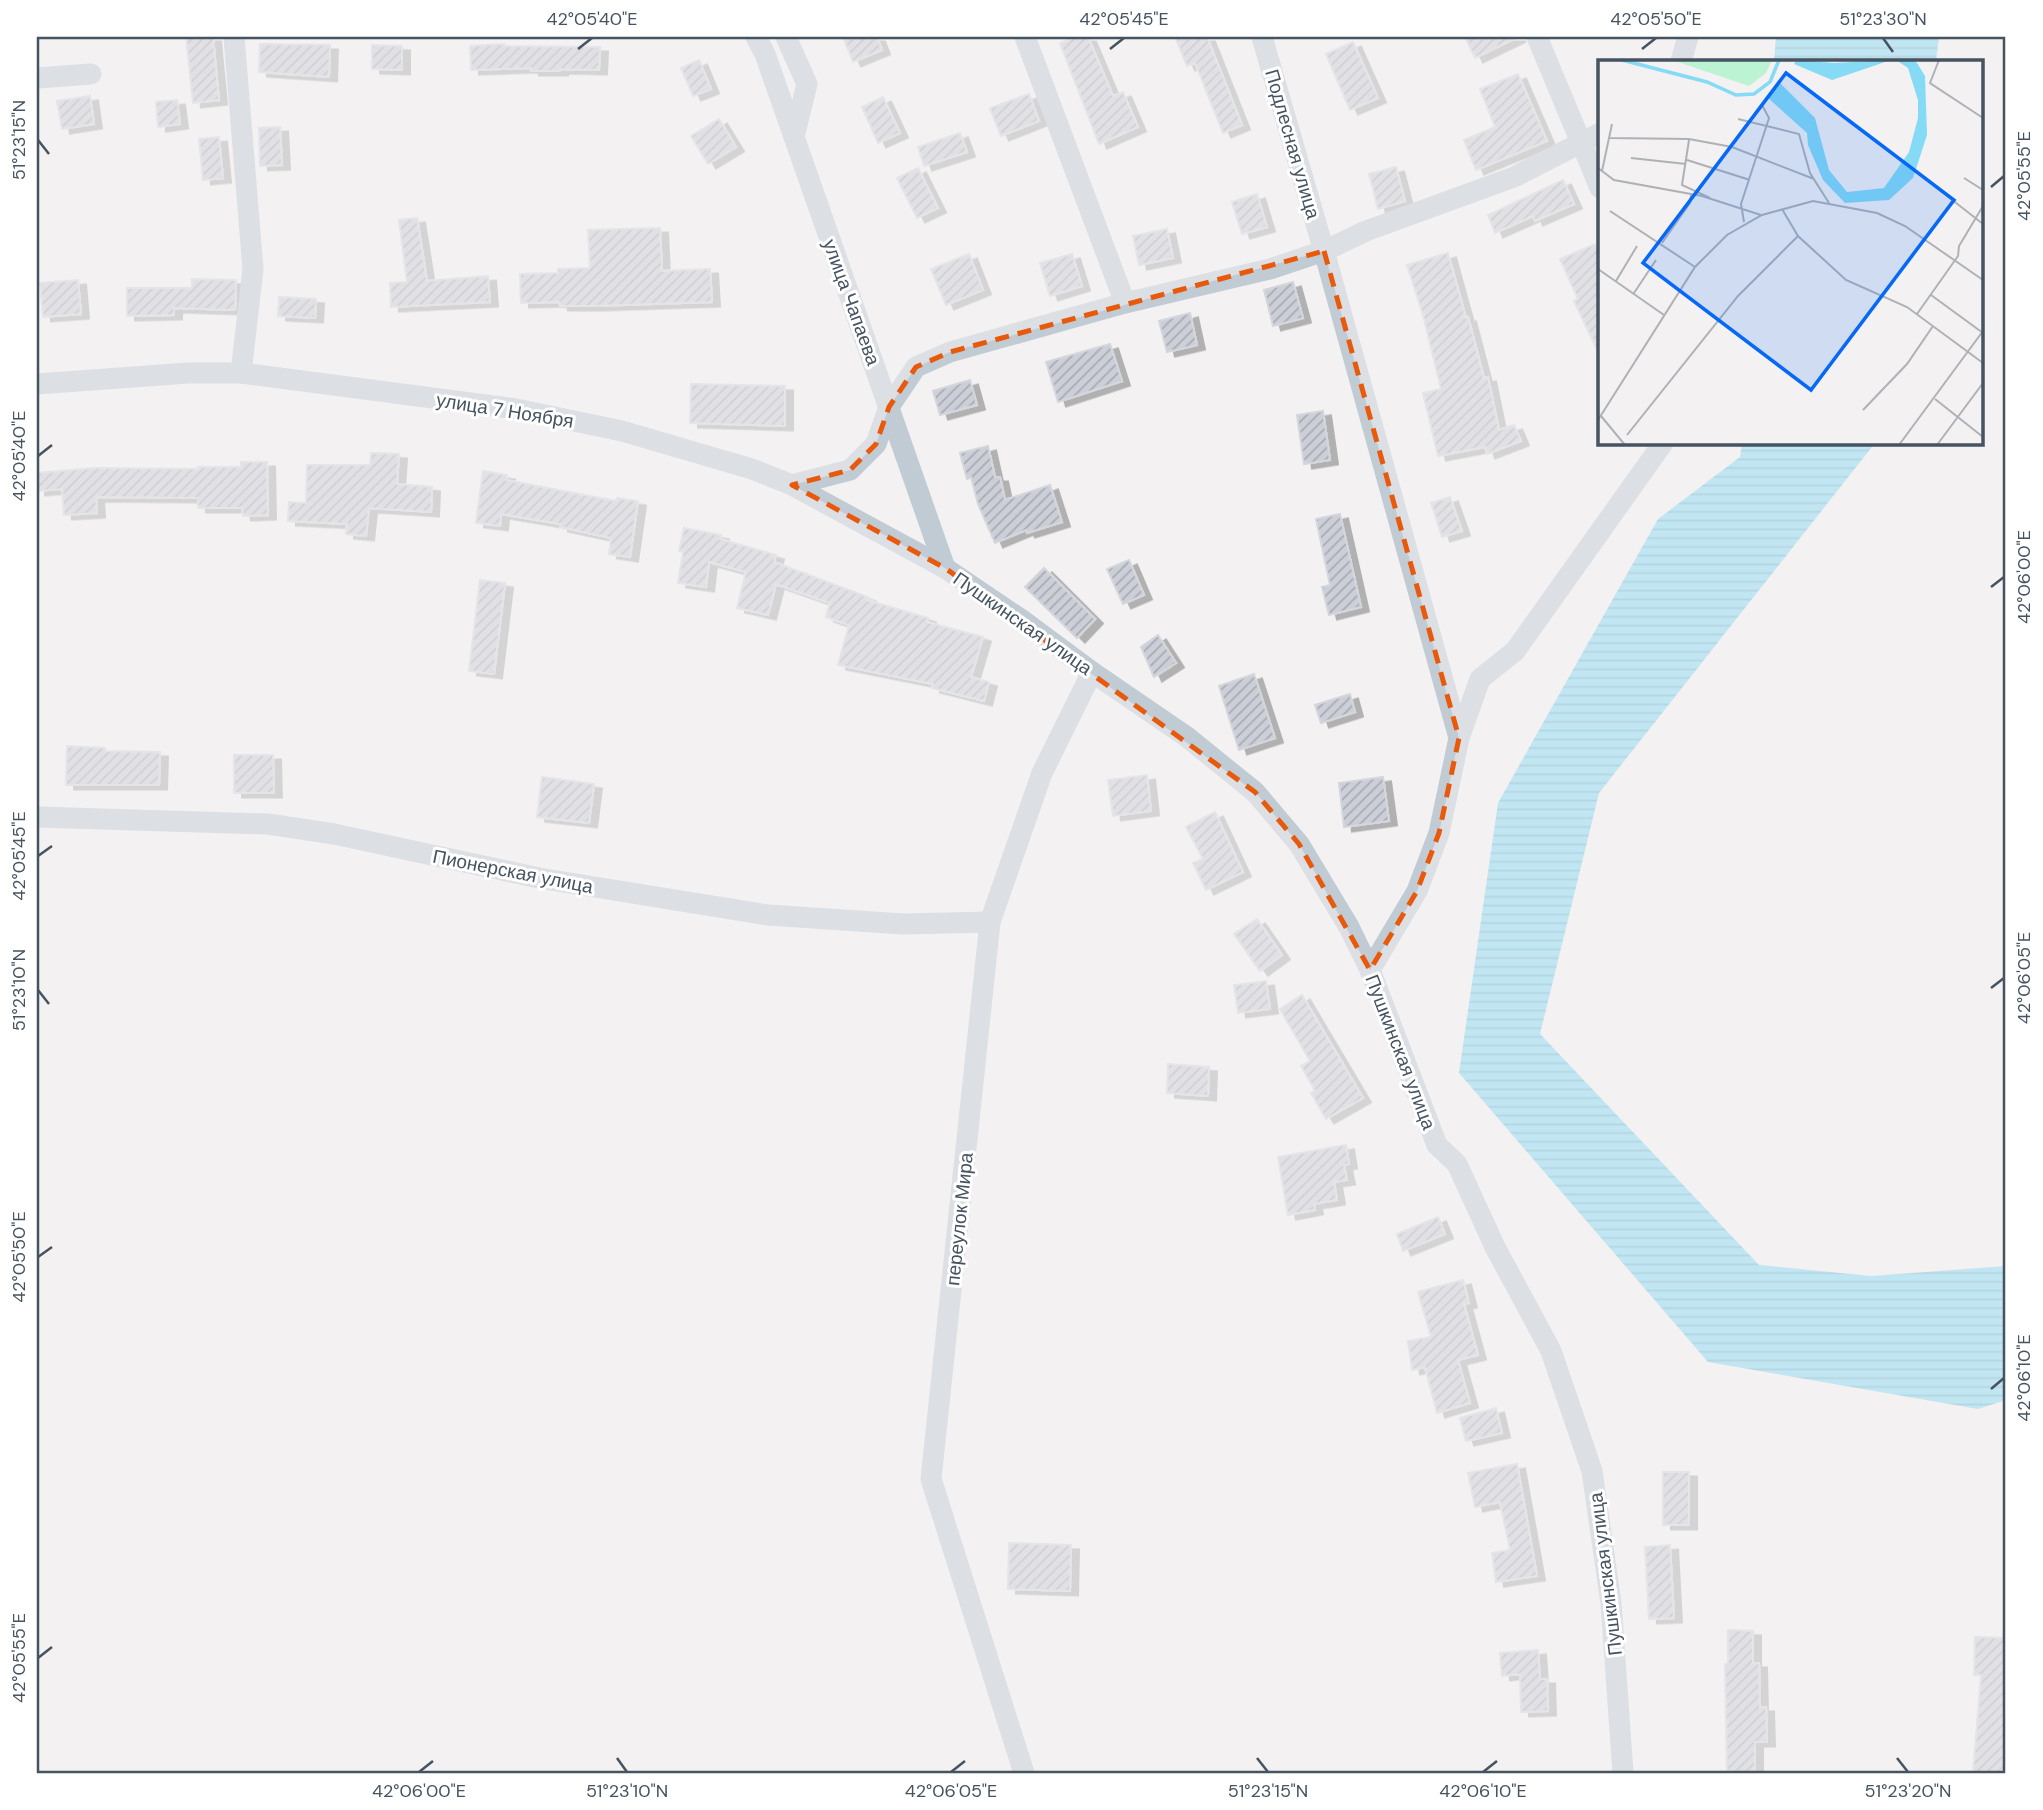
<svg xmlns="http://www.w3.org/2000/svg" width="2043" height="1810" viewBox="0 0 2043 1810" font-family="'DM Sans',sans-serif">
	<defs>
		<pattern id="water-rules" width="6" height="5" patternUnits="userSpaceOnUse" patternTransform="scale(1.75)"><rect width="6" height="5" fill="#85daf5"/><path d="M0 2.5h6" fill="none" stroke="#6fb3ca"/></pattern>
		<pattern id="building-hatch" width="6" height="6" patternUnits="userSpaceOnUse" patternTransform="scale(1.75)"><rect width="6" height="6" fill="#cccfd7"/><path d="M-1 1l2-2M0 6l6-6M5 7l2-2" fill="none" stroke="#a7abb2"/></pattern>
		<filter id="shadow"><feDropShadow dx="8" dy="4.5" stdDeviation="0" flood-color="#0004"/></filter>
	</defs>
	<rect width="100%" height="100%" fill="#f3f1f1"/>
	<g fill="url(#water-rules)">
		<polygon points="1776,37 1939,37 1936,61 1774,61"/>
		<polygon points="1742,443 1875,443 1599,793 1540,1034 1759,1265 1871,1276 2006,1266 2006,1400 1978,1409 1708,1362 1459,1073 1498,803 1658,519 1740,457"/>
	</g>
	<g fill="url(#building-hatch)" stroke="#d4d6dd" stroke-width="2" filter="url(#shadow)">
		<polygon points="186,37 213,37 219,100 193,103"/>
		<polygon points="843,37 877,37 882,50 853,62"/>
		<polygon points="1075,37 1088,37 1113,96 1123,92 1138,127 1099,144 1060,43"/>
		<polygon points="1175,37 1207,37 1242,125 1223,133 1195,63 1187,66"/>
		<polygon points="1465,37 1518,37 1475,58"/>
		<polygon points="1353,42 1378,98 1350,110 1326,54"/>
		<polygon points="260,44 330,45 329,77 259,72"/>
		<polygon points="504,44 504,46 600,47 599,70 560,69 560,71 531,71 531,68 471,70 470,46"/>
		<polygon points="372,45 402,46 402,70 372,69"/>
		<polygon points="699,60 711,89 693,96 681,68"/>
		<polygon points="1518,74 1547,141 1476,170 1464,140 1495,127 1480,89"/>
		<polygon points="1029,94 1039,121 1001,136 990,108"/>
		<polygon points="90,96 94,124 62,129 57,101"/>
		<polygon points="883,97 900,133 878,143 862,107"/>
		<polygon points="177,100 180,124 158,127 156,102"/>
		<polygon points="719,119 736,147 708,164 691,136"/>
		<polygon points="280,127 282,165 260,166 259,128"/>
		<polygon points="960,133 967,152 924,166 918,147"/>
		<polygon points="219,137 223,178 203,180 199,139"/>
		<polygon points="1396,167 1405,201 1378,209 1369,174"/>
		<polygon points="918,168 938,208 917,218 897,178"/>
		<polygon points="1563,180 1574,204 1535,221 1533,216 1495,233 1488,215"/>
		<polygon points="1257,194 1267,227 1242,234 1232,202"/>
		<polygon points="417,218 427,281 488,276 490,302 391,307 390,283 407,282 399,220"/>
		<polygon points="660,228 662,271 710,269 712,302 594,306 560,306 559,302 521,303 520,274 558,273 558,269 590,268 588,230"/>
		<polygon points="1167,229 1173,258 1139,265 1133,236"/>
		<polygon points="1595,244 1600,256 1600,356 1574,301 1578,299 1560,259"/>
		<polygon points="1448,253 1466,318 1468,317 1484,378 1488,377 1499,430 1514,425 1521,441 1487,454 1485,447 1438,456 1423,393 1441,389 1423,315 1407,265"/>
		<polygon points="969,254 983,290 946,305 931,269"/>
		<polygon points="1072,254 1082,286 1050,296 1040,263"/>
		<polygon points="192,279 236,280 235,310 174,308 174,315 127,316 127,288 192,288"/>
		<polygon points="78,280 81,314 43,317 40,283"/>
		<polygon points="1293,282 1303,318 1273,326 1264,290"/>
		<polygon points="279,297 316,299 315,318 278,316"/>
		<polygon points="1190,313 1197,345 1167,352 1159,321"/>
		<polygon points="1110,344 1122,381 1058,402 1046,362"/>
		<polygon points="970,380 977,405 940,415 933,391"/>
		<polygon points="691,384 785,386 785,426 690,423"/>
		<polygon points="1323,411 1330,460 1304,464 1297,415"/>
		<polygon points="988,446 995,477 1000,477 1005,500 1050,485 1062,522 1027,533 1026,530 995,543 978,504 971,477 967,479 960,453"/>
		<polygon points="371,453 399,454 397,484 432,487 431,512 369,508 366,536 346,534 347,524 288,521 289,502 306,503 307,465 370,465"/>
		<polygon points="241,462 267,462 268,515 243,516 242,508 198,508 198,498 96,497 97,513 64,515 62,489 37,491 37,473 94,468 198,469 198,467 241,467"/>
		<polygon points="483,471 507,475 506,480 616,501 617,498 638,501 630,557 609,554 611,538 560,527 560,524 501,514 500,526 476,523"/>
		<polygon points="1450,497 1462,531 1442,537 1431,503"/>
		<polygon points="1340,514 1361,607 1329,615 1322,587 1330,585 1316,519"/>
		<polygon points="684,528 721,535 720,539 776,555 774,562 868,597 867,600 928,618 927,622 983,637 971,677 989,682 984,701 932,688 933,684 838,665 849,625 826,617 830,603 776,584 768,615 737,608 746,572 709,562 706,587 678,583 683,552 679,551"/>
		<polygon points="1129,560 1144,595 1123,604 1107,569"/>
		<polygon points="1044,568 1095,619 1077,638 1025,587"/>
		<polygon points="480,580 505,583 494,674 469,671"/>
		<polygon points="1158,635 1176,663 1154,677 1141,647"/>
		<polygon points="1254,674 1275,738 1239,750 1219,686"/>
		<polygon points="1350,694 1355,712 1321,723 1315,705"/>
		<polygon points="67,746 105,748 105,751 160,752 159,785 66,785"/>
		<polygon points="234,755 273,755 274,793 234,793"/>
		<polygon points="1147,775 1151,811 1113,816 1108,780"/>
		<polygon points="542,777 594,784 589,823 537,817"/>
		<polygon points="1383,777 1389,821 1344,827 1339,783"/>
		<polygon points="1215,812 1243,872 1206,890 1193,863 1203,859 1186,827"/>
		<polygon points="1257,919 1282,955 1260,971 1234,934"/>
		<polygon points="1266,981 1270,1009 1238,1013 1234,985"/>
		<polygon points="1302,995 1363,1098 1326,1119 1311,1093 1315,1091 1301,1066 1310,1061 1280,1009"/>
		<polygon points="1168,1064 1209,1067 1208,1096 1167,1093"/>
		<polygon points="1346,1145 1349,1164 1344,1165 1347,1180 1334,1182 1337,1200 1314,1204 1315,1210 1288,1215 1278,1157"/>
		<polygon points="1438,1217 1445,1234 1403,1251 1397,1234"/>
		<polygon points="1463,1280 1469,1303 1464,1304 1478,1355 1458,1360 1470,1403 1437,1413 1425,1367 1412,1370 1408,1341 1431,1337 1418,1292"/>
		<polygon points="1496,1408 1502,1433 1466,1441 1460,1418"/>
		<polygon points="1517,1464 1537,1576 1496,1582 1492,1553 1510,1550 1500,1502 1475,1507 1468,1473"/>
		<rect x="1663" y="1472" width="26" height="53"/>
		<polygon points="1009,1543 1071,1545 1070,1591 1008,1589"/>
		<polygon points="1670,1545 1674,1618 1649,1619 1645,1547"/>
		<polygon points="1728,1630 1753,1631 1753,1663 1759,1663 1760,1707 1766,1707 1767,1742 1755,1742 1755,1773 1727,1773 1725,1664 1728,1664"/>
		<polygon points="1975,1637 2006,1638 2006,1773 1973,1773 1981,1675 1974,1675"/>
		<polygon points="1538,1650 1540,1679 1547,1679 1548,1711 1521,1712 1520,1674 1502,1676 1500,1653"/>
	</g>
	<g fill="none" stroke-linecap="round" stroke-linejoin="round">
		<g stroke="#c0cbd4" stroke-width="21">
			<polyline points="234,37 253,269 241,373"/>
			<polyline points="756,37 765,54 945,568"/>
			<polyline points="786,37 807,84 794,137"/>
			<polyline points="1025,37 1125,303"/>
			<polyline points="1262,37 1324,251 1459,738"/>
			<polyline points="1537,37 1600,188"/>
			<polyline points="1681,61 1688,37"/>
			<polyline points="37,78 91,74"/>
			<polyline points="37,384 188,373 241,373 516,409 622,431 752,469 792,485 945,568 1022,620 1092,672 1187,737 1255,792 1299,844 1349,927 1370,970 1437,1145 1457,1164 1495,1247 1551,1351 1592,1471 1611,1603 1623,1773"/>
			<polyline points="792,485 850,470 876,444 889,407 916,367 950,352 1125,303 1270,269 1324,251 1366,231 1514,177 1600,133"/>
			<polyline points="37,817 268,824 334,834 539,878 768,915 903,924 990,922"/>
			<polyline points="1370,970 1417,891 1439,833 1459,738 1480,679 1515,651 1663,443"/>
			<polyline points="1024,1773 931,1479 990,922 1042,773 1092,672"/>
		</g>
	</g>
	<path d="M0 0H2043V1810H0ZM1324 251 1459 738 1439 833 1417 891 1370 970 1299 844 1255 792 945 568 792 485 850 470 876 444 889 407 916 367 950 352Z" fill="#f3f1f1" fill-opacity=".55" fill-rule="evenodd"/>
	<path fill="none" stroke="#e8590c" stroke-width="5" stroke-dasharray="14 9" stroke-linejoin="round" d="M1324 251 1459 738 1439 833 1417 891 1370 970 1299 844 1255 792 945 568 792 485 850 470 876 444 889 407 916 367 950 352Z"/>
	<path fill="none" stroke="#465361" stroke-width="2.5" d="M1883 38 1893 52M578 49 592 38M1110 49 1124 38M1642 49 1656 38M38 140 49 154M1991 187 2004 176M38 456 52 445M1991 587 2004 577M38 856 52 846M1991 988 2004 978M38 990 49 1004M38 1257 52 1247M1991 1389 2004 1378M38 1658 52 1647M617 1758 627 1772M1257 1758 1268 1772M1897 1758 1908 1772M419 1772 433 1761M951 1772 965 1761M1483 1772 1497 1761"/>
	<g text-anchor="middle" stroke-width="6" stroke-linejoin="round" paint-order="stroke">
		<g font-size="19" fill="#465361" stroke="#fff">
			<text transform="translate(1293 144) rotate(74)" y="7">Подлесная улица</text>
			<text transform="translate(852 302) rotate(70)" y="7">улица Чапаева</text>
			<text transform="translate(505 410) rotate(9)" y="7">улица 7 Ноября</text>
			<text transform="translate(1023 623) rotate(35)" y="7">Пушкинская улица</text>
			<text transform="translate(513 871) rotate(11)" y="7">Пионерская улица</text>
			<text transform="translate(1401 1052) rotate(69)" y="7">Пушкинская улица</text>
			<text transform="translate(959 1219) rotate(-84)" y="7">переулок Мира</text>
			<text transform="translate(1605 1574) rotate(-97)" y="7">Пушкинская улица</text>
		</g>
	</g>
	<g transform="translate(1598 60)">
		<rect width="385" height="385" fill="#f3f1f1"/>
		<path d="M74 0H174L168 13 151 26Z" fill="#bcf4d3"/>
		<path d="M198 0 236 3 293 0 234 20 196 4ZM298 0H317L327 16 329 75 315 118 291 140 247 143 225 120 210 85 209 73 169 37 182 23 217 58 231 110 249 132 286 128 311 92 320 58V40L310 8Z" fill="#85daf5"/>
		<path fill="none" stroke="#85daf5" stroke-width="3.5" d="M24 0 109 22 138 35 156 34 172 22 181 0"/>
		<path fill="none" stroke="#aeb2b7" stroke-width="2" d="M341 0 332 23 385 58M140 59 201 74 212 113 231 143M12 78 91 79 134 87 216 119M91 80 84 125 112 138M33 98 88 104M89 100 152 120M0 108 16 120 104 136 163 155M4 111 14 64M366 118 385 130M330 121 385 164M184 149 200 176 248 220 309 247 385 303M12 151 97 207M146 162 143 144 171 58 164 45M64 183 92 143 93 134M0 209 66 255M18 221 39 186M36 233 58 200M333 235 385 273M319 254 360 196 361 186 385 146M337 339 385 377M265 350 309 304 335 266M3 356 27 385M0 360 97 207 129 175 164 155 215 141 279 153 307 166 385 220M29 375 140 236 200 176M301 385 385 271M339 385 385 323"/>
		<path fill="#0668f7" fill-opacity="0.15" stroke="#0668f7" stroke-width="3.5" d="M188 13 356 140 213 330 45 203Z"/>
		<rect width="385" height="385" fill="none" stroke="#465361" stroke-width="3.5"/>
	</g>
	<rect width="2043" height="1810" fill="none" stroke="#ffffff" stroke-width="77"/>
	<rect x="38" y="38" width="1966" height="1734" fill="none" stroke="#465361" stroke-width="2.5"/>
	<g font-size="18" text-anchor="middle" fill="#465361">
		<text x="592" y="25">42°05'40"E</text>
		<text x="1124" y="25">42°05'45"E</text>
		<text x="1656" y="25">42°05'50"E</text>
		<text x="1883" y="25">51°23'30"N</text>
		<text transform="translate(19 140) rotate(-90)" y="6">51°23'15"N</text>
		<text transform="translate(2024 176) rotate(-90)" y="6">42°05'55"E</text>
		<text transform="translate(19 456) rotate(-90)" y="6">42°05'40"E</text>
		<text transform="translate(2024 577) rotate(-90)" y="6">42°06'00"E</text>
		<text transform="translate(19 856) rotate(-90)" y="6">42°05'45"E</text>
		<text transform="translate(2024 978) rotate(-90)" y="6">42°06'05"E</text>
		<text transform="translate(19 990) rotate(-90)" y="6">51°23'10"N</text>
		<text transform="translate(19 1257) rotate(-90)" y="6">42°05'50"E</text>
		<text transform="translate(2024 1378) rotate(-90)" y="6">42°06'10"E</text>
		<text transform="translate(19 1658) rotate(-90)" y="6">42°05'55"E</text>
		<text x="419" y="1797">42°06'00"E</text>
		<text x="627" y="1797">51°23'10"N</text>
		<text x="951" y="1797">42°06'05"E</text>
		<text x="1268" y="1797">51°23'15"N</text>
		<text x="1483" y="1797">42°06'10"E</text>
		<text x="1908" y="1797">51°23'20"N</text>
	</g>
</svg>
